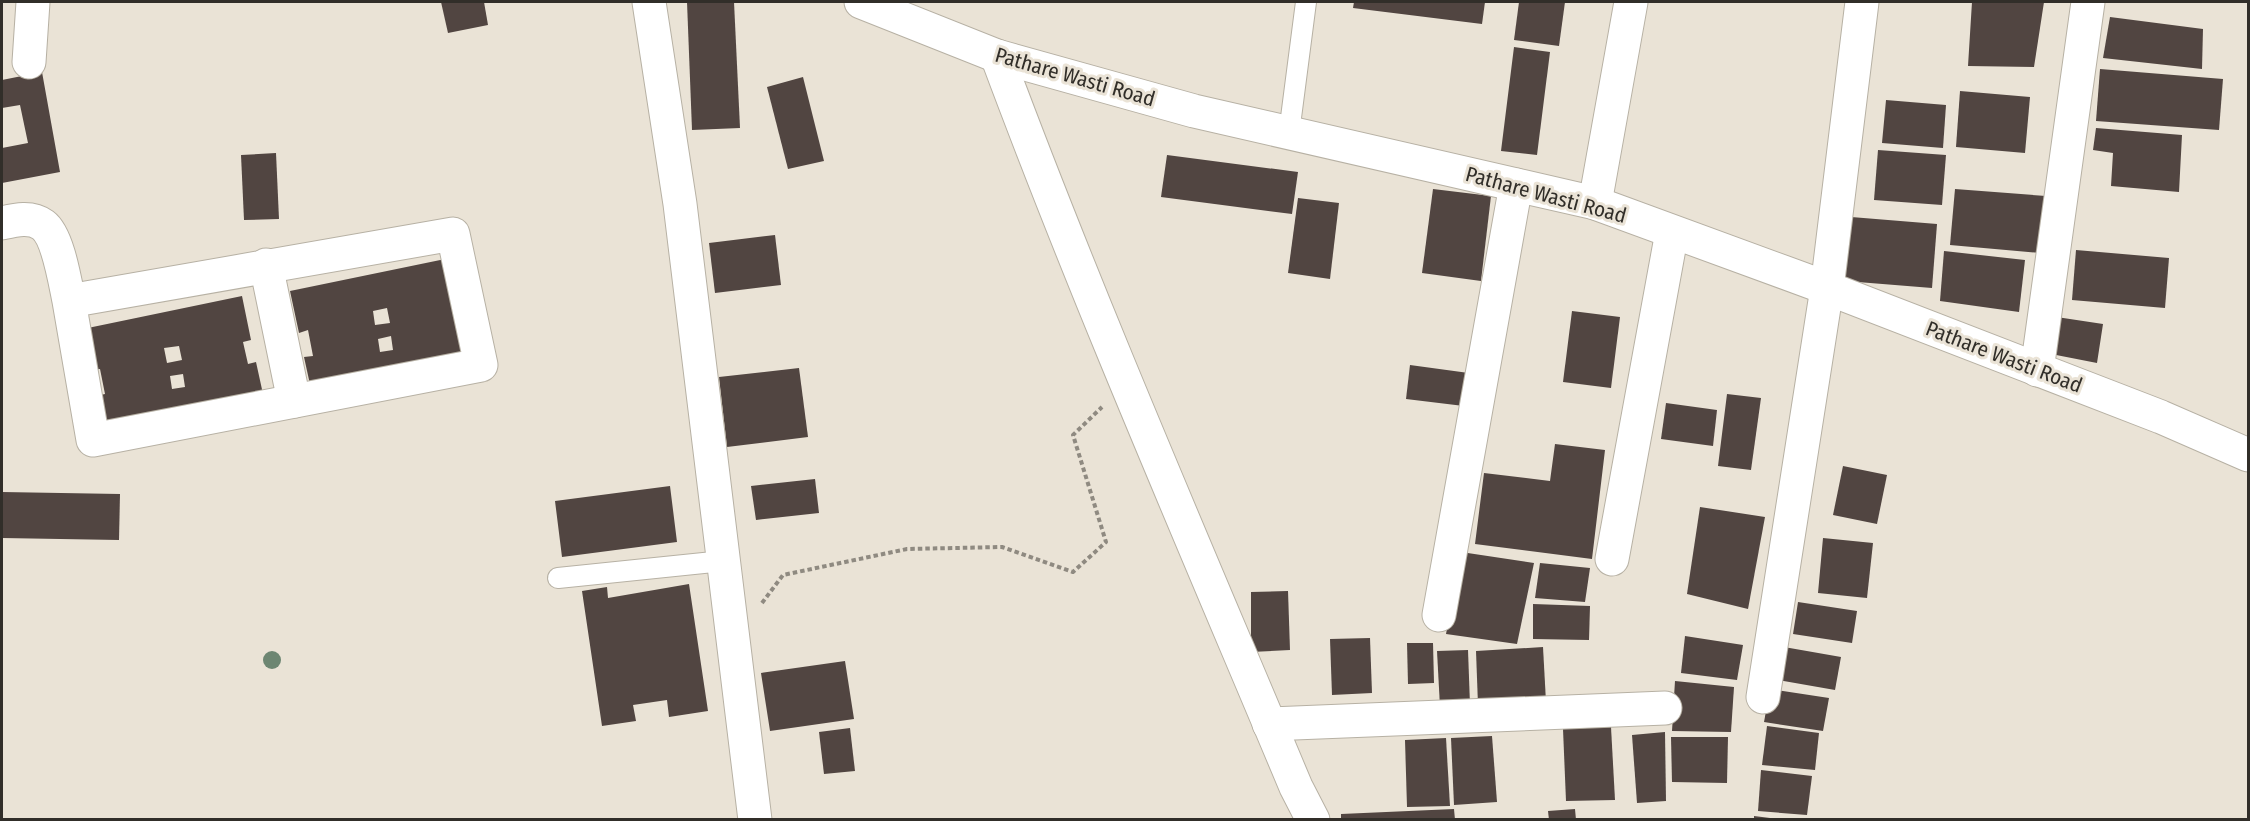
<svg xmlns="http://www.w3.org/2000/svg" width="2250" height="821" viewBox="0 0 2250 821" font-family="'Fira Sans Condensed',sans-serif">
	<rect width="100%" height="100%" fill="#eae3d6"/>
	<g fill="#514541" fill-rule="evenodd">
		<polygon points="441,2 484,2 488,25 448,33"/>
		<polygon points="687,2 734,2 740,128 692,130"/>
		<polygon points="1354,2 1485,2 1482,24 1353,8"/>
		<polygon points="1519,2 1565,2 1559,46 1514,40"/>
		<polygon points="1972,2 2044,2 2034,67 1968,66"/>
		<polygon points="2110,17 2203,29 2202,69 2103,58"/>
		<polygon points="1514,47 1550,52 1537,155 1501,151"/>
		<polygon points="2100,69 2223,79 2219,130 2096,121"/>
		<polygon points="42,72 60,172 2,183 2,148 28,143 20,105 2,108 2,80"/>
		<polygon points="803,77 824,161 788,169 767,87"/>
		<polygon points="1960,91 2030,97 2025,153 1956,147"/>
		<polygon points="1886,100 1946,105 1943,148 1882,143"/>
		<polygon points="2096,128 2182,135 2179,192 2111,186 2113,153 2093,150"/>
		<polygon points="1878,150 1946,155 1942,205 1874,200"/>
		<polygon points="276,153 279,219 244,220 241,155"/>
		<polygon points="1167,155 1298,172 1292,214 1161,197"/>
		<polygon points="1433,189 1491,196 1481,281 1422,273"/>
		<polygon points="1955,189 2046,196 2041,253 1950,245"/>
		<polygon points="1298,198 1339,203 1330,279 1288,273"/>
		<polygon points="1839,216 1937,224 1932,288 1833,280"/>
		<polygon points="775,235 781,285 715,293 709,243"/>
		<polygon points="2076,250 2169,258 2165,308 2072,300"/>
		<polygon points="1944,251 2025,260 2019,312 1940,301"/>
		<path d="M450 258 470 357 311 389 304 357 313 356 308 330 299 333 290 291ZM387 308 390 323 375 325 373 311ZM391 336 393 350 380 352 378 339Z"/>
		<path d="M242 296 251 340 243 342 248 364 256 362 263 394 103 428 96 396 105 394 100 369 91 370 83 329ZM179 346 182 360 167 363 164 348ZM183 374 185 387 172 389 170 376Z"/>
		<polygon points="1572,311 1620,317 1611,388 1563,382"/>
		<polygon points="2050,316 2103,324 2097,363 2046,353"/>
		<polygon points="1410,365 1476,374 1472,407 1406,399"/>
		<polygon points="799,368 808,437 727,447 719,377"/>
		<polygon points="1727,394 1761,398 1751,470 1718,466"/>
		<polygon points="1666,403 1717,410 1713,446 1661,439"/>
		<polygon points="1555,444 1605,450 1592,559 1475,544 1484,473 1550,481"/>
		<polygon points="1843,466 1887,475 1877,524 1833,515"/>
		<polygon points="815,479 819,513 756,520 751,486"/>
		<polygon points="670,486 677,542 562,557 555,501"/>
		<polygon points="2,492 120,494 119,540 2,538"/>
		<polygon points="1700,507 1765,517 1748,609 1687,594"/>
		<polygon points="1823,538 1873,543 1867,598 1818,593"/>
		<polygon points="1461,552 1534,563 1517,644 1446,634"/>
		<polygon points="1540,563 1590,568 1585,602 1535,598"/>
		<polygon points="689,584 708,711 669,717 667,700 633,705 636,721 602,726 582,591 607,587 608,598"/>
		<polygon points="1288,591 1290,650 1251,652 1251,592"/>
		<polygon points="1798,602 1857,611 1852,643 1793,634"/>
		<polygon points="1533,604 1590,606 1589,640 1533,639"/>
		<polygon points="1685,636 1743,645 1737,680 1681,673"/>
		<polygon points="1370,638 1372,693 1332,695 1330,639"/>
		<polygon points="1407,643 1433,643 1434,683 1408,684"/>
		<polygon points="1543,647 1546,702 1478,705 1476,651"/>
		<polygon points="1784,647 1841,657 1835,690 1778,680"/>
		<polygon points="1468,650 1470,705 1440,707 1437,651"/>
		<polygon points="845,661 854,719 770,731 761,673"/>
		<polygon points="1675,681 1734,687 1731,732 1672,731"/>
		<polygon points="1770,689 1829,698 1823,731 1764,722"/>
		<polygon points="1767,726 1819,733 1815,770 1762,765"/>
		<polygon points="1611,727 1615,800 1566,801 1563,729"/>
		<polygon points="850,728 855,771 824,774 819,732"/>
		<polygon points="1665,732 1666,801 1637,803 1632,735"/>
		<polygon points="1492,736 1497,802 1454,805 1451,738"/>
		<polygon points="1671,737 1728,737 1727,783 1672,782"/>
		<polygon points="1446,738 1450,806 1407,807 1405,740"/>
		<polygon points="1761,770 1812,776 1807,815 1758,811"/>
		<polygon points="1454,809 1455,820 1341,820 1341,814"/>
		<polygon points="1575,809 1576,820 1549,820 1548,811"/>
		<polygon points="1754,816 1770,818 1770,820 1754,820"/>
	</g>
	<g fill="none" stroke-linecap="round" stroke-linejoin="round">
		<defs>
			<g id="service">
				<polyline points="1289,133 1306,2"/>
				<polyline points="558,578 723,561"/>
			</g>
			<g id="minor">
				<polyline points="649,2 680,204 755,820"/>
				<path d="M997 56C1089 303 1194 544 1296 787L1313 820"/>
				<polyline points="29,62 33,2"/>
				<polyline points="1595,203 1631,2"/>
				<path d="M2 223C15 220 31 216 43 225 58 236 65 282 69 301L453 234 481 365 93 440 69 301"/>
				<polyline points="266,265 294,401"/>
				<polyline points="2037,370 2088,2"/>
				<polyline points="1612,559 1672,232"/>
				<polyline points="1439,615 1516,185"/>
				<polyline points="1763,697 1827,288 1862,2"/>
				<polyline points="1269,724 1665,708"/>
			</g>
			<polyline id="tertiary" points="861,2 997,56 1194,111 1595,203 1827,288 2161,417 2248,455"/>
		</defs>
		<use href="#service" stroke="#b7b1a4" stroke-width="22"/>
		<use href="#minor" stroke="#b7b1a4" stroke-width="35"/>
		<use href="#tertiary" stroke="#b7b1a4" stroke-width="35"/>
		<polyline stroke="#8f8a81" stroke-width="4" stroke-dasharray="4.5 3" stroke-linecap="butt" points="762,603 783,575 907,549 1002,547 1073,572 1106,542 1073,435 1102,407"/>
		<use href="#service" stroke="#fff" stroke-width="20"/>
		<use href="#minor" stroke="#fff" stroke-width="33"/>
		<use href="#tertiary" stroke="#fff" stroke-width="33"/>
	</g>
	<circle fill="#6d8672" cx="272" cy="660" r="9"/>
	<g text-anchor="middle" stroke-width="6" stroke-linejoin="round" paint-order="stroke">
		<g font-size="21" fill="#312e29" stroke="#eae3d6">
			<text transform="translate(1075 77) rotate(16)" y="7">Pathare Wasti Road</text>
			<text transform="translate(1546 195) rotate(15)" y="7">Pathare Wasti Road</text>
			<text transform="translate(2004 357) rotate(21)" y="7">Pathare Wasti Road</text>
		</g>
	</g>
	<rect width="2250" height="821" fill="none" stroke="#312e29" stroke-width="6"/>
</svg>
